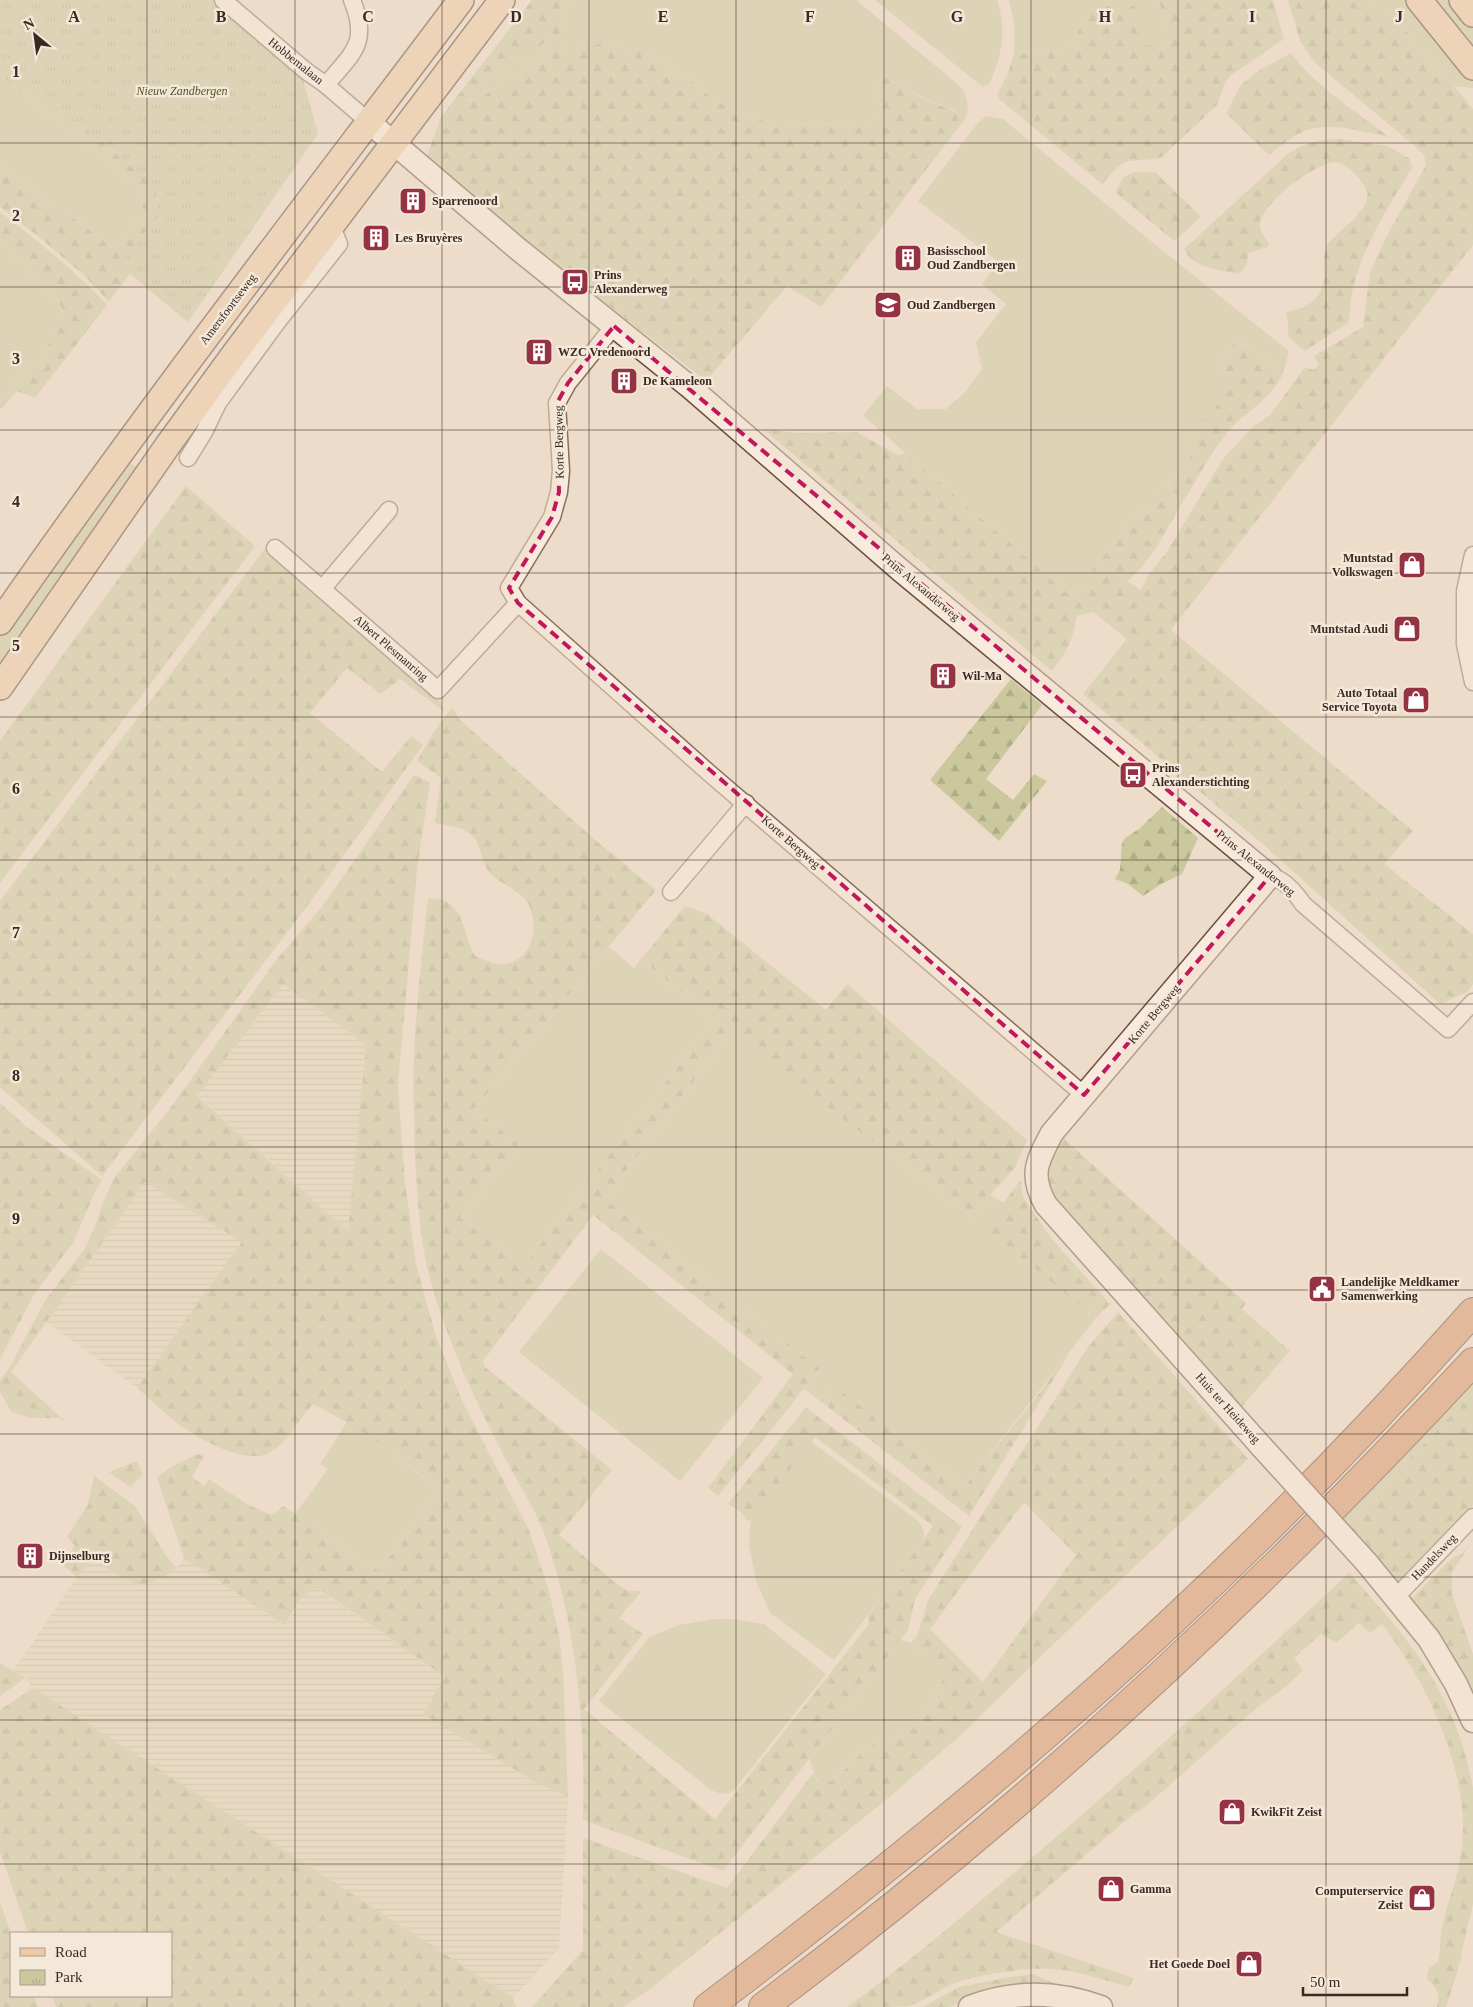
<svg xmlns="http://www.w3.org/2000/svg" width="1473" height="2007" viewBox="0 0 1473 2007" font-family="'Times New Roman',serif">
	<defs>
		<pattern id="farmland-rules" width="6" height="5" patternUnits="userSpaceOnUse" patternTransform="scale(1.25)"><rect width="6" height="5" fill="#e2d4b8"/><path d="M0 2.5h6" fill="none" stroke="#c3b69e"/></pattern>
		<pattern id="forest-firs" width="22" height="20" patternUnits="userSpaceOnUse" patternTransform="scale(1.25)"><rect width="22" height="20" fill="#cbc89e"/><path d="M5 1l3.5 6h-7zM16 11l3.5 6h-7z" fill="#afac88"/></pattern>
		<pattern id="park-tufts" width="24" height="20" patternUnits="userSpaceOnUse" patternTransform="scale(1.25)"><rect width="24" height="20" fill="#cbc89e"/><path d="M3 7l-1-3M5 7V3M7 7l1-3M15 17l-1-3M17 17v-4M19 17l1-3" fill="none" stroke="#afac88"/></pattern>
	</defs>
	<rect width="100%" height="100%" fill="#eddcca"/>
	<g fill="url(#farmland-rules)">
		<polygon points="283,984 366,1045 348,1231 197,1095"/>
		<polygon points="145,1182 243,1242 137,1388 46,1322"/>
		<polygon points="94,1558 120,1576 139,1586 165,1576 177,1568 184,1558 285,1625 306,1594 313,1589 318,1589 445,1677 423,1714 539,1784 568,1797 559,1948 513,1998 33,1688 25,1678 13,1671 77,1577"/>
	</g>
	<g fill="#cbc89e">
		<path d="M571 0H856L961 87C968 98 970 107 965 119L955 110 927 100 891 80 874 86 883 110 882 115 877 120 865 125 850 126 764 121 730 110 666 64 640 51 603 44 570 46 558 50 473 102 467 98 473 89 549 40 559 36 563 14Z"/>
		<path d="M875 0H997C1007 32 1002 53 990 83L983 87Z"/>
		<polygon points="1009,0 1159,0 1163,19 1165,45 1142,46 1086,19 1069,46 1057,51 1014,53 1014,23"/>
		<polygon points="1374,0 1407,0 1473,80 1473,88 1453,86 1413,37 1379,8"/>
		<polygon points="1428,0 1453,0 1473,23 1473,55"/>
		<path d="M0 75 139 186C151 214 132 227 116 249L0 166Z"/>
		<polygon points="986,116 1003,119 1158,247 1289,351 1284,371 1238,340 1218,361 1235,384 1188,441 1196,449 1167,485 1184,500 1178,510 1156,493 1071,596 863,416 887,386 917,409 946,409 965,392 982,369 976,342 1006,304 982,284 999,262 918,201 977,124"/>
		<polygon points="0,247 50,291 61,306 62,321 56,335 0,402"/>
		<polygon points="125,460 141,470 0,674 0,634"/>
		<polygon points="609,947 634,968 641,959 714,1019 524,1267 460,1218 519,1144 474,1109"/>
		<polygon points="731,1032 973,1218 990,1195 1004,1203 986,1227 1096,1318 965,1486 833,1386 820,1401 804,1389 820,1370 605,1199"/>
		<polygon points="601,1249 763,1378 680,1481 519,1352"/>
		<polygon points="1473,1377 1473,1392 1345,1527 1337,1518"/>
		<polygon points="347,1422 378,1440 439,1491 379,1571 295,1514 328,1469 320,1464"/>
		<path d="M802 1435 917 1520C923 1527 926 1532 923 1541L834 1660 770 1613 756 1581 749 1545 751 1511Z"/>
		<path d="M715 1619H732L764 1624 826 1674 734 1790C725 1796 720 1794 711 1790L599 1701 649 1637 679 1625Z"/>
		<path d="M900 1640 911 1643 941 1673 943 1677C936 1699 920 1727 897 1737 887 1741 875 1743 865 1750 851 1761 841 1776 824 1784 814 1779 812 1769 810 1758Z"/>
	</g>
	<g fill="url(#forest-firs)" fill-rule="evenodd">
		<path d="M532 0H571L563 14 559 36 549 40 473 89 467 98 469 101 473 102 558 50 570 46 603 44 640 51 666 64 730 110 764 121 850 126 865 125 877 120 882 115 883 110 874 86 878 80 883 78C899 82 911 93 926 100 942 107 952 107 965 119L821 307 787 286 706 381 515 233 427 156 441 117Z"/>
		<path d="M1159 0H1273L1284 39 1230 76 1225 83 1217 105 1162 157C1150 161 1137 159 1126 162 1117 165 1109 177 1102 184L999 99 997 95 1008 73 1014 53 1057 51 1069 46 1086 19 1097 11 1108 6H1135L1142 45H1165L1163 19Z"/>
		<path d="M1288 0H1374L1379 8 1413 37 1473 109V245L1171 630 1413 831 1384 864 1473 934V984L1467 992 1440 1004 1264 845 1083 694 1127 639 1093 612 1077 616C1072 642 1068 650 1052 671L763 429 798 433 856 432 898 455 906 453 1071 596 1156 492 1178 510C1163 535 1150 564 1127 581L1141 590 1148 576 1168 550 1223 459 1253 427 1270 415 1305 367 1314 370 1319 365 1314 356 1363 327 1370 272 1384 241 1426 165 1424 155 1416 147 1314 62 1300 41Z"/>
		<path d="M0 53 161 186 156 239 109 302 85 276 39 237 0 207V166L116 249C132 227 151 214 139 186L0 75Z"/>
		<path d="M1291 53C1315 86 1357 112 1389 137 1363 132 1330 121 1305 131 1292 136 1280 146 1269 155L1226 113 1241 85 1255 73Z"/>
		<path d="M1340 139 1388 146 1410 159 1412 168C1390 204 1366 241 1355 281 1351 295 1350 310 1348 323L1305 351C1278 331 1293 337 1286 312 1304 310 1322 300 1324 279 1325 268 1322 256 1327 245 1337 233 1364 213 1367 199 1369 190 1364 185 1359 179 1353 172 1344 162 1334 162 1315 164 1261 203 1260 224 1259 231 1266 238 1269 244L1267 247 1248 253C1248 264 1247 267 1238 274 1220 270 1192 268 1184 249L1288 154C1307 142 1317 140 1340 139Z"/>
		<polygon points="1133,172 1155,172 1201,217 1174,241 1115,192 1124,177"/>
		<path d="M0 212C38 241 74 270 107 305L35 398 17 391 0 410V402L56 335 62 321 61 306 50 291 0 247Z"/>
		<path d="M1237 340 1284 371C1273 399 1244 412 1226 434 1210 454 1198 478 1184 500L1167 486 1196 449 1187 442 1234 384 1218 361Z"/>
		<polygon points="186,486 255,546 0,883 0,741"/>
		<polygon points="266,547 434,684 436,695 445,712 400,679 381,694 347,668 310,713 382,772 411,736 423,745 311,901 102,1176 0,1087 0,901"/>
		<polygon points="1011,679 1042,705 986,779 1013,800 1034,774 1047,781 999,841 930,780"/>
		<path d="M452 707 459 719 594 839 656 890 474 1109 519 1144 460 1218 524 1266 714 1019 641 959 685 906 707 914 826 1010 847 984 1027 1140 1017 1162 1016 1167 990 1195 973 1218 730 1033 605 1199 820 1369 718 1496 708 1488 793 1374 593 1215 483 1361 485 1367 612 1470 559 1535 618 1585 628 1591H642L619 1618 643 1634 584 1709 715 1819 868 1625 869 1618 867 1617 933 1526 815 1437 749 1522 741 1512 728 1504 806 1407 962 1527 915 1599 908 1630 723 1871 583 1820C586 1727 576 1616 542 1528 532 1503 516 1480 504 1456 475 1400 447 1341 430 1279 420 1240 417 1197 415 1156 414 1116 412 1076 415 1036 418 990 423 944 428 898 464 898 461 927 474 955 483 960 492 964 503 964 533 962 541 923 527 902 519 889 501 885 491 874 484 866 483 859 480 850 473 826 456 828 435 823L441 778 417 761 433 733Z"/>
		<path d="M414 775 430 782 417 870 398 1085 405 1182 416 1264 436 1336 463 1403 529 1530 549 1591 559 1636 563 1669 568 1797 539 1784 423 1714 445 1677 328 1595C325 1593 321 1589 317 1589 306 1587 290 1616 285 1625L184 1558 157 1478 169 1468 197 1454 204 1456 192 1477 204 1486 209 1479 247 1504 271 1515 284 1506 379 1571 439 1491C401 1456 359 1427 313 1404 299 1419 288 1443 269 1453 249 1464 208 1444 190 1432 171 1421 154 1402 137 1388L242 1242 145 1182 11 1372 66 1422 58 1418H31L12 1412 0 1392V1380L9 1368 46 1299 84 1250 96 1224 102 1205 114 1178 174 1103 277 959 321 908ZM283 984 366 1045 348 1231 197 1096Z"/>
		<polygon points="1162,807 1198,838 1182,874 1163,883 1143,896 1128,884 1115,879 1120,870 1122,843 1125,838 1139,829"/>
		<polygon points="0,1103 27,1127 102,1180 94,1194 73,1243 35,1293 0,1359"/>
		<polygon points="1061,1136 1246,1303 1242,1309 1290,1351 1238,1411 1052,1201 1043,1174"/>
		<polygon points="1021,1180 1023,1197 1051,1238 1110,1304 1096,1318 984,1228"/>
		<path d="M1118 1312 1248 1459 1062 1636 962 1734 881 1804 654 1986 624 2007H532L583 1950V1838L727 1888 813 1773 818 1781 824 1784C841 1777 851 1761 865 1750 875 1743 887 1741 897 1737 920 1727 936 1699 943 1677L911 1643 917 1636 928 1600 1088 1347ZM1024 1502 1076 1555 983 1682 930 1629Z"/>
		<polygon points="1068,1356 969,1516 820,1401 833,1385 965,1486 1041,1391 1063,1360"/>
		<polygon points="1473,1392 1473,1505 1400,1590 1345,1527"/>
		<polygon points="137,1461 143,1474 130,1487 109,1472"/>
		<polygon points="94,1476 135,1506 167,1557 177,1568 165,1576 139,1586 120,1576 94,1559 77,1577 62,1564 75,1546 67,1537 88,1505"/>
		<polygon points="1473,1540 1452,1572 1452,1594 1473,1654 1473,1705 1409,1601 1451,1559 1463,1553"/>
		<path d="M1349 1573C1411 1641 1456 1694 1473 1788V1904L1457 1973 1446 2007H1437C1440 1993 1437 1988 1427 1979L1429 1968 1439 1961C1440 1950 1440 1937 1442 1927 1448 1899 1460 1873 1462 1845 1470 1771 1426 1681 1382 1624L1370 1633 1359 1623 1336 1643 1321 1634 1294 1658 1303 1670C1288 1686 1278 1693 1260 1705L1145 1807 1132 1815 996 1932 1133 1978 1130 1987C1109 1982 1086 1973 1063 1970 1031 1966 996 1972 964 1980 944 1985 928 2000 909 2006 895 2007 863 2007 847 2007 913 1960 973 1907 1035 1855 1142 1764 1247 1669 1349 1573Z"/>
		<polygon points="0,1663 25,1678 0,1696"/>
		<polygon points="33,1688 513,1998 516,2007 56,2007 52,1996 171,1996 171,1933 28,1933 0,1852 0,1710"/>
		<polygon points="0,1902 11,1933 11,1996 34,1996 38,2007 0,2007"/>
		<polygon points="1033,1974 1056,1984 1027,1986 982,1994 950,2007 923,2007 959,1987 1011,1977"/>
	</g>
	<polygon fill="url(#park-tufts)" points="0,0 216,0 302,75 318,134 188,322 119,265 158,216 155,185 0,61"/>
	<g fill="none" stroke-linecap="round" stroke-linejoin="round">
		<defs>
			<g id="street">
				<polyline points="223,0 306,71 326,85 369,122"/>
				<path d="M326 85C352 53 370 44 352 0"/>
				<polyline points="614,326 568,383 557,403 561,471 559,492 552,517 509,588 518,603 708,772 1084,1095"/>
				<polyline points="188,458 204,432 218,403 278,321 339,244 331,224"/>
				<polyline points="275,548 438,690 518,603"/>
				<polyline points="1473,555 1465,591 1465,644 1473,682"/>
				<polyline points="322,589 389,510"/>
				<path d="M1270 876C1284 879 1295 892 1303 904L1448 1029 1473 1002"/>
				<polyline points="671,892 746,803"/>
				<polyline points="1396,1597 1473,1517"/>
			</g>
			<g id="secondary">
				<path d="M369 122 518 249 691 388 899 569 1270 876 1052 1133C1037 1161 1029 1175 1046 1205L1261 1446"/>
				<polyline points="1367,1563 1429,1639 1456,1684 1473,1721"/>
				<path d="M970 2007C1014 1990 1057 1991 1101 2007"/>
			</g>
			<g id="primary">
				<polyline points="1419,0 1473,67"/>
				<polyline points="1462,0 1473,14"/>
				<path d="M0 622C147 410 306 206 461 0"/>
				<polyline points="0,687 168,445 235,353 502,0"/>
			</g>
			<g id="highway">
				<path d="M708 2007C867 1887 1022 1761 1168 1625 1274 1526 1376 1421 1473 1312"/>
				<path d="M763 2007C1020 1815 1255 1597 1473 1362"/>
			</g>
		</defs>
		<use href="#street" stroke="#896e5f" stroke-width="19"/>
		<use href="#secondary" stroke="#6b4f42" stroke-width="25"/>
		<use href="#primary" stroke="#573d33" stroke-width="28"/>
		<use href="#highway" stroke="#573d33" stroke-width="30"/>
		<use href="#street" stroke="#f8ebdd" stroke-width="16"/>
		<use href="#secondary" stroke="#f8ebdd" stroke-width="22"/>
		<use href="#primary" stroke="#edcaa5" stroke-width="25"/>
		<use href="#highway" stroke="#d68e61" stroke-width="28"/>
		<defs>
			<polyline id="secondary-bridge" points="1261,1446 1367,1563"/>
		</defs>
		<use href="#secondary-bridge" stroke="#6b4f42" stroke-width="25" stroke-linecap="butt"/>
		<use href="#secondary-bridge" stroke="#f8ebdd" stroke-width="22"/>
	</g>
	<path d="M0 0H1473V2007H0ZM614 326 1270 876 1084 1095 518 603 509 588 552 517 559 492 557 403 568 383Z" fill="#eddcca" fill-opacity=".55" fill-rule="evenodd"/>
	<path fill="none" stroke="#c2185b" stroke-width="4" stroke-dasharray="10 6" stroke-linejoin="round" d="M614 326 1270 876 1084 1095 518 603 509 588 552 517 559 492 557 403 568 383Z"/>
	<path fill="none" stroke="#3a2922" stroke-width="1" stroke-opacity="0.55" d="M147 0V1933M295 0V2007M442 0V2007M589 0V2007M736 0V2007M884 0V2007M1031 0V2007M1178 0V2007M1326 0V2007M0 143H1473M0 287H1473M0 430H1473M0 573H1473M0 717H1473M0 860H1473M0 1004H1473M0 1147H1473M0 1290H1473M0 1434H1473M0 1577H1473M0 1720H1473M0 1864H1473M147 1996V2007"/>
	<defs>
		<symbol id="building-square" viewBox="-11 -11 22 22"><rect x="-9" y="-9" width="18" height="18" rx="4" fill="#953244" stroke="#f4e8d9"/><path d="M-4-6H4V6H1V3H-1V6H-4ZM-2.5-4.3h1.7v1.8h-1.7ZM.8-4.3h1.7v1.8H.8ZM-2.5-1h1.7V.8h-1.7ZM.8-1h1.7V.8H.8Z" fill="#fff"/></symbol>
		<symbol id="bus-square" viewBox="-11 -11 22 22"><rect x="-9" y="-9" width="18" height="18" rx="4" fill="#953244" stroke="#f4e8d9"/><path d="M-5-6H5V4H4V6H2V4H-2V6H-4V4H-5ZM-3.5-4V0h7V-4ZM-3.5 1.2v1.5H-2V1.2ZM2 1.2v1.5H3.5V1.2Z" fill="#fff"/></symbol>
		<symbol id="school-square" viewBox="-11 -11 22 22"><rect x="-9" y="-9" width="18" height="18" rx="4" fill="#953244" stroke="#f4e8d9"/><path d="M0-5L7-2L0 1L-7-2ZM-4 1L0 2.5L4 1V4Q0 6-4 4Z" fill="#fff"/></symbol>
		<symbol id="shop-square" viewBox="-11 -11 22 22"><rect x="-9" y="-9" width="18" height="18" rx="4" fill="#953244" stroke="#f4e8d9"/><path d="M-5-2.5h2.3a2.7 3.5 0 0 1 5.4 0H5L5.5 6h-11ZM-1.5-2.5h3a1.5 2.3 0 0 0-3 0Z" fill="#fff"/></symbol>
		<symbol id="civic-square" viewBox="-11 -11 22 22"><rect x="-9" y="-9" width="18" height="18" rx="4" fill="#953244" stroke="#f4e8d9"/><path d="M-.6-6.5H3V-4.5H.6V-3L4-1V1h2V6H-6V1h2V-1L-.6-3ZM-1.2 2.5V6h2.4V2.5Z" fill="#fff"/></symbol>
	</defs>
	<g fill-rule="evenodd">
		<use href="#building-square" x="397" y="185" width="32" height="32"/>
		<use href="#building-square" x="360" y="222" width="32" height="32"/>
		<use href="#building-square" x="892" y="242" width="32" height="32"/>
		<use href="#bus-square" x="559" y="266" width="32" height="32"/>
		<use href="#school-square" x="872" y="289" width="32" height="32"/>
		<use href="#building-square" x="523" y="336" width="32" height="32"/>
		<use href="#building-square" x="608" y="365" width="32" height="32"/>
		<use href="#shop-square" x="1396" y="549" width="32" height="32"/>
		<use href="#shop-square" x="1391" y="613" width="32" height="32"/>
		<use href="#building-square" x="927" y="660" width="32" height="32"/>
		<use href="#shop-square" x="1400" y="684" width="32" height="32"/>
		<use href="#bus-square" x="1117" y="759" width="32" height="32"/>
		<use href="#civic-square" x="1306" y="1273" width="32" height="32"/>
		<use href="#building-square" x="14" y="1540" width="32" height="32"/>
		<use href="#shop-square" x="1216" y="1796" width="32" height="32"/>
		<use href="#shop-square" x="1095" y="1873" width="32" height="32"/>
		<use href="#shop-square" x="1406" y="1882" width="32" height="32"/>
		<use href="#shop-square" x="1233" y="1948" width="32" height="32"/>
	</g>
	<g text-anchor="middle" stroke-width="5" stroke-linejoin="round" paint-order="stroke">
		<g font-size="12" fill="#3a2922" stroke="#f4e8d9">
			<text transform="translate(296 61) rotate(39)" y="4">Hobbemalaan</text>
			<text transform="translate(228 309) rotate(-53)" y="4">Amersfoortseweg</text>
			<text transform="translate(559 442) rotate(-91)" y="4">Korte Bergweg</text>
			<text transform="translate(921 587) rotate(40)" y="4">Prins Alexanderweg</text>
			<text transform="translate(391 648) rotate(41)" y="4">Albert Plesmanring</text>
			<text transform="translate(791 842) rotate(41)" y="4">Korte Bergweg</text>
			<text transform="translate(1256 863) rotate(39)" y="4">Prins Alexanderweg</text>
			<text transform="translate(1154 1014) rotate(-50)" y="4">Korte Bergweg</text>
			<text transform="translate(1228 1408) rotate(48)" y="4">Huis ter Heideweg</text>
			<text transform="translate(1434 1557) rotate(-46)" y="4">Handelsweg</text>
		</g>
		<g font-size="12" font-style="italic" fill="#525529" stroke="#f4e8d9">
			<text x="182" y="95">Nieuw Zandbergen</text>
		</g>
		<g font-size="12" font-weight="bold" fill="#3a2922" stroke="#f4e8d9" text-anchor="start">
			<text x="432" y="205">Sparrenoord</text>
			<text x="395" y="242">Les Bruyères</text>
			<text x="927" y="255">Basisschool<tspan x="927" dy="14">Oud Zandbergen</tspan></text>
			<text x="594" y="279">Prins<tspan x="594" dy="14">Alexanderweg</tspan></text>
			<text x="907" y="309">Oud Zandbergen</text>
			<text x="558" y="356">WZC Vredenoord</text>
			<text x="643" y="385">De Kameleon</text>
			<text x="1393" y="562" text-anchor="end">Muntstad<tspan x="1393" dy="14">Volkswagen</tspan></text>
			<text x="1388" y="633" text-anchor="end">Muntstad Audi</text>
			<text x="962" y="680">Wil-Ma</text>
			<text x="1397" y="697" text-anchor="end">Auto Totaal<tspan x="1397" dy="14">Service Toyota</tspan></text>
			<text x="1152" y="772">Prins<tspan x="1152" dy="14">Alexanderstichting</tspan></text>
			<text x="1341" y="1286">Landelijke Meldkamer<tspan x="1341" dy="14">Samenwerking</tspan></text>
			<text x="49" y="1560">Dijnselburg</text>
			<text x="1251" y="1816">KwikFit Zeist</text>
			<text x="1130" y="1893">Gamma</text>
			<text x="1403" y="1895" text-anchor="end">Computerservice<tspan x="1403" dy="14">Zeist</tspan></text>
			<text x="1230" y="1968" text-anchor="end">Het Goede Doel</text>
		</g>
	</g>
	<g font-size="16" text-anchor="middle" font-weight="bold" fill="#3a2922" stroke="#f4e8d9" stroke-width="5" stroke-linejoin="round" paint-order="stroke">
		<text x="74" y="22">A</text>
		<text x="221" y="22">B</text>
		<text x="368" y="22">C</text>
		<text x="516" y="22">D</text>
		<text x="663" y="22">E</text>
		<text x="810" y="22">F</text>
		<text x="957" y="22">G</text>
		<text x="1105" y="22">H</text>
		<text x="1252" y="22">I</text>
		<text x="1399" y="22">J</text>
		<text x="16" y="77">1</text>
		<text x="16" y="221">2</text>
		<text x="16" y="364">3</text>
		<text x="16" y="507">4</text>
		<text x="16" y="651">5</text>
		<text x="16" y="794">6</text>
		<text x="16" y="938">7</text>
		<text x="16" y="1081">8</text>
		<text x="16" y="1224">9</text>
	</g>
	<rect x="10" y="1932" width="162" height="65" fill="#f4e8d9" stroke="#aa9c90"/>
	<rect x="20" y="1948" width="25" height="8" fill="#edcaa5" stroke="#aa9c90"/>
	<text x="55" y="1957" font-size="15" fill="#3a2922">Road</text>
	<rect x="20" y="1970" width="25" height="15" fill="url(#park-tufts)" stroke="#aa9c90"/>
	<text x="55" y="1982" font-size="15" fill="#3a2922">Park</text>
	<g transform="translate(35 35) rotate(331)" stroke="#f4e8d9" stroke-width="4" paint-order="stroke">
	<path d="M0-4L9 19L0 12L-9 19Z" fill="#3a2922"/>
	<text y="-8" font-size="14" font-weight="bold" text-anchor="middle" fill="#3a2922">N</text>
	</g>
	<path d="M1303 1987v8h104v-8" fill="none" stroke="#3a2922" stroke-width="2.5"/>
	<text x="1310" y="1987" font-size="15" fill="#3a2922" stroke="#f4e8d9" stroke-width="4" paint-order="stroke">50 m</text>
</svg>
